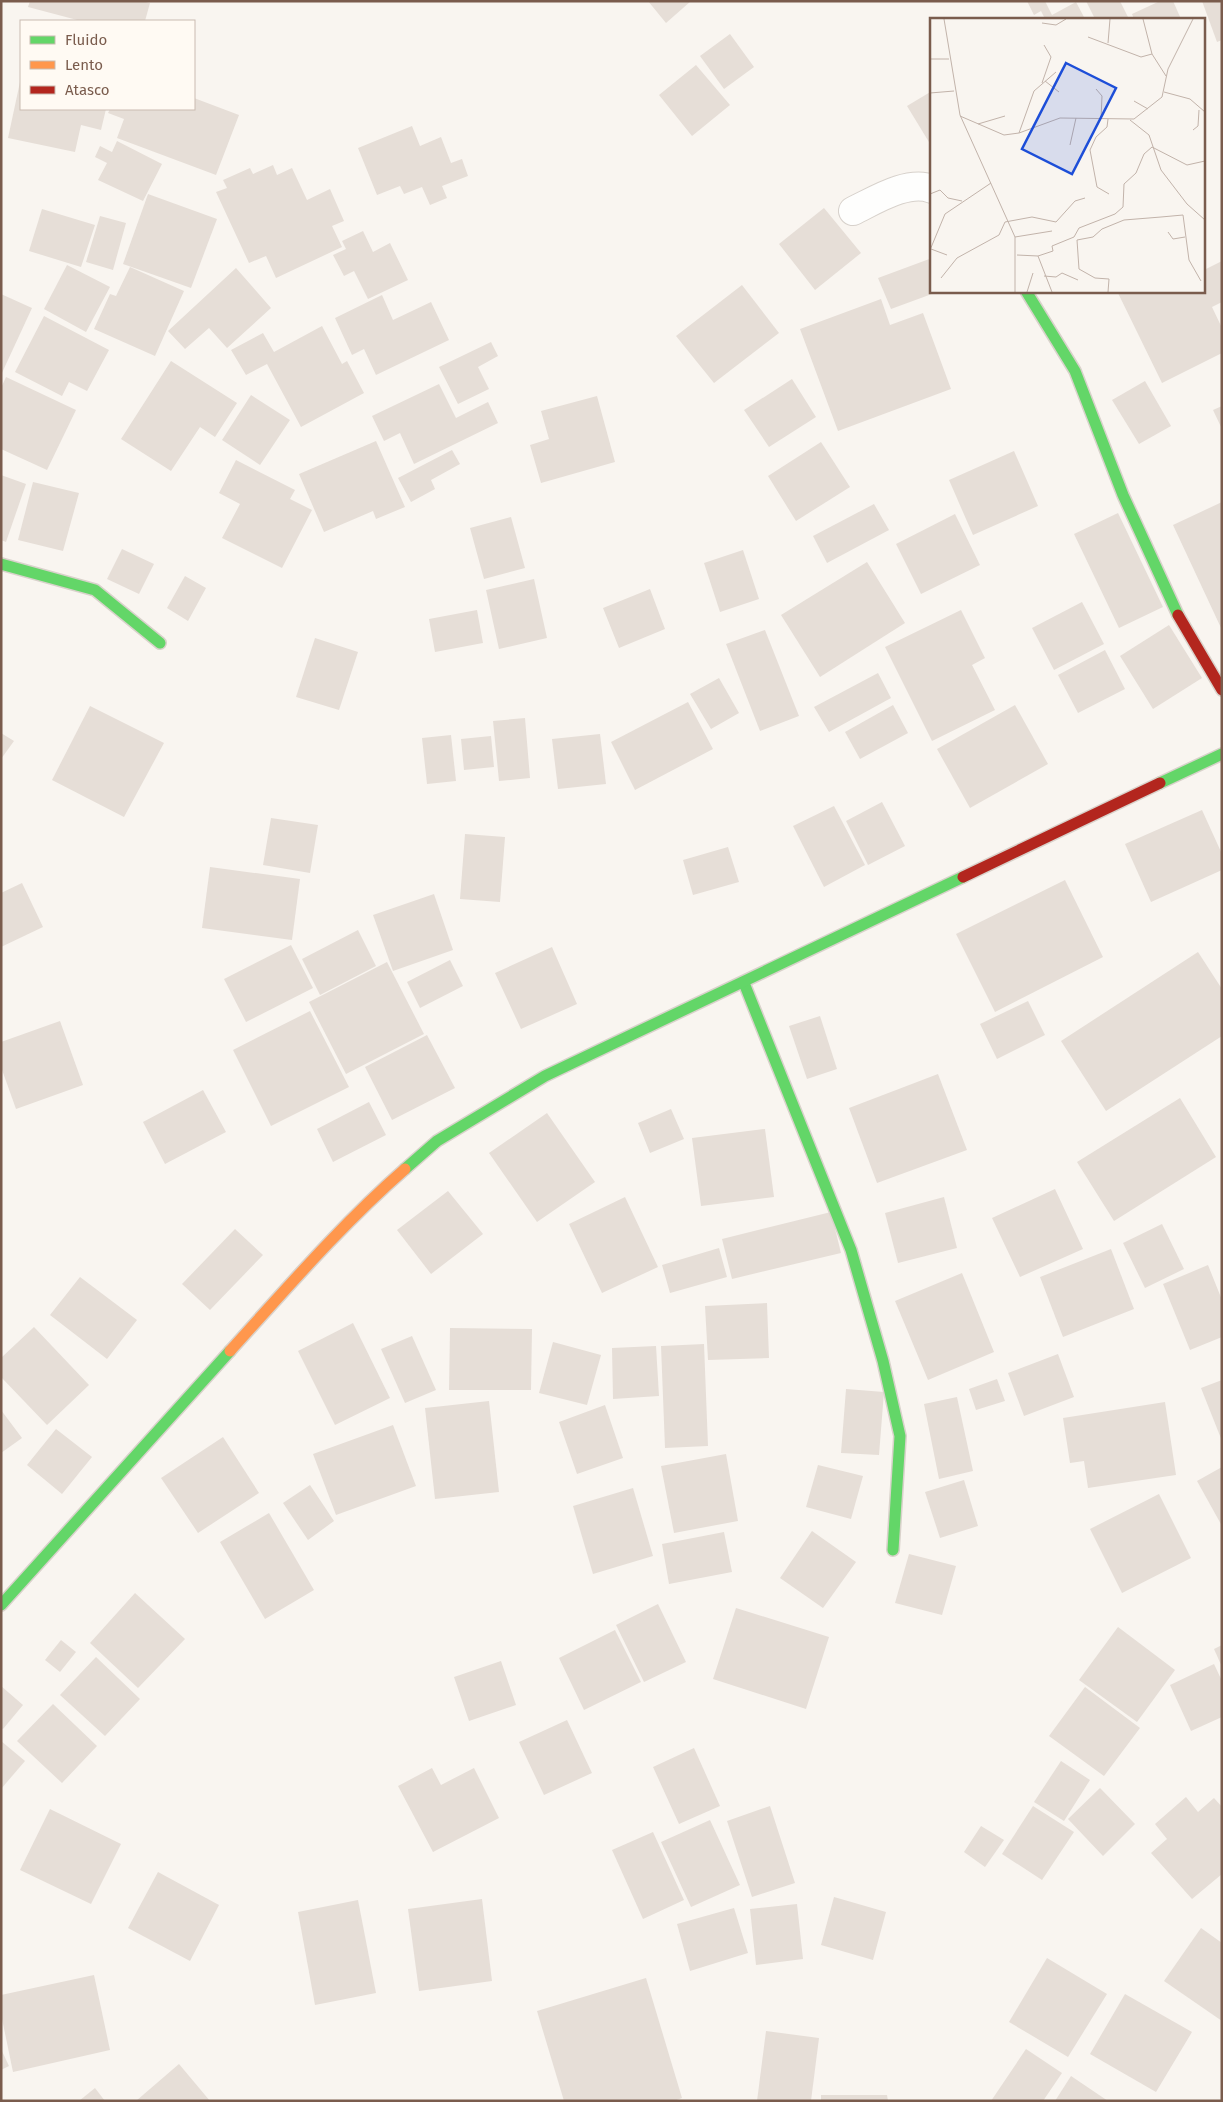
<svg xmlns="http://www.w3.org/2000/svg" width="1223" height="2102" viewBox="0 0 1223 2102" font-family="'Fira Sans',sans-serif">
	<rect width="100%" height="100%" fill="#f9f5f0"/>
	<g fill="#e6ded7">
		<polygon points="30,1 142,1 150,3 145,21 81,21 28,7"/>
		<polygon points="648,1 691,1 666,23"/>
		<polygon points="1027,1 1045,1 1052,15 1076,2 1085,19 1045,19 1041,11 1034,15"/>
		<polygon points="1086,1 1120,1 1129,19 1095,19"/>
		<polygon points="1160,1 1173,1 1181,19 1134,19 1132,14"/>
		<polygon points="1202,1 1222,1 1222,40 1217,42"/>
		<polygon points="730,34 754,67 724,89 700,56"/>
		<polygon points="696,65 730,105 692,136 659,95"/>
		<polygon points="20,82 21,109 106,109 101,130 81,125 75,152 8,138"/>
		<polygon points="932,91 932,147 907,106"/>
		<polygon points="194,98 239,115 216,175 117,138 124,119 108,113 110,109 194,109"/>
		<polygon points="412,126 420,146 441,137 451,163 462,159 468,176 442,186 447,198 430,205 422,187 404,194 400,186 377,195 358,148"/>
		<polygon points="117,141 162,164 143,201 98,180 107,163 95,157 100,146 112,152"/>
		<polygon points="273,165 277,175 292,168 307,200 330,189 344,221 332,226 342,247 276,278 266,256 249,263 216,192 227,188 223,180 250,168 253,174"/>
		<polygon points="148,194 217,219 191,288 123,264"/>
		<polygon points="824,208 861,253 815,290 779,244"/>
		<polygon points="42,209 95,225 81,267 29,251"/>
		<polygon points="100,216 126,223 113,270 86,262"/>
		<polygon points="363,231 373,252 390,243 408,280 368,299 354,271 344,276 333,255 346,249 342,241"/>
		<polygon points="932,258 932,291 940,291 891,309 878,278"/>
		<polygon points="1222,261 1222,302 1212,307 1222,328 1222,353 1162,383 1117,291 1204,291 1204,270"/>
		<polygon points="67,265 110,287 86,332 44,309"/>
		<polygon points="130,267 184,291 155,356 94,329 110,294 116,296"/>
		<polygon points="236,268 271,308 227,348 209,328 185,349 168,331"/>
		<polygon points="742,285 779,333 714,383 676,336"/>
		<polygon points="1,294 32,308 1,375"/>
		<polygon points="382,295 393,320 431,302 449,340 376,375 364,349 352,355 335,318"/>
		<polygon points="881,299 890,325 923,313 951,389 838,431 800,329"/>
		<polygon points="44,316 109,350 87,391 69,382 62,396 15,372"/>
		<polygon points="322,326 342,364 347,361 364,393 301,427 267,364 246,375 231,350 263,333 274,352"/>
		<polygon points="491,342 498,356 478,367 489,389 458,404 439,367"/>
		<polygon points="171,361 237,403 215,437 200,427 171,471 121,439"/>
		<polygon points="6,377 76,410 47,470 1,449 1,388"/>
		<polygon points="792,379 816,417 769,447 744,410"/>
		<polygon points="1145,381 1171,426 1139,444 1112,400"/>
		<polygon points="439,384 456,418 488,402 498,423 414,464 400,433 384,441 372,416"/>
		<polygon points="251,395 290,420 260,465 222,440"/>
		<polygon points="597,396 615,462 541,483 530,445 549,439 541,411"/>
		<polygon points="1222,406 1222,429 1213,410"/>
		<polygon points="376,441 405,507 376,519 373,511 324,532 299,474"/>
		<polygon points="821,442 850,487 796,521 768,476"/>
		<polygon points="452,450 460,464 431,480 435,489 411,502 398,478"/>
		<polygon points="1014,451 1038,506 973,535 949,480"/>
		<polygon points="236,460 295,490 290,499 312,510 282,568 222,538 240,504 219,493"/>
		<polygon points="1,475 26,484 6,542 1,540"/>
		<polygon points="33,482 79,493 63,551 18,540"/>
		<polygon points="1222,502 1222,630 1173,525"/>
		<polygon points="874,504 889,530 827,563 813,536"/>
		<polygon points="1118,513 1163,607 1119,628 1074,534"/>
		<polygon points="955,514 980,565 921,594 896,544"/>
		<polygon points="511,517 525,568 484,579 470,528"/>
		<polygon points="122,549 154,564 139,594 107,579"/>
		<polygon points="743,550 759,599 720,612 704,563"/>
		<polygon points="867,562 905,623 820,677 781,615"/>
		<polygon points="185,576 206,588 188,621 167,608"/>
		<polygon points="534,579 547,638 499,649 486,590"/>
		<polygon points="650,589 665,629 619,648 603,608"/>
		<polygon points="1082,602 1104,644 1054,670 1032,628"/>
		<polygon points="477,610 483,643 435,652 429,619"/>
		<polygon points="961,610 985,658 972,665 995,710 932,741 885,647"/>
		<polygon points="1169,625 1202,678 1153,709 1120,656"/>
		<polygon points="765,630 799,716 760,731 726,644"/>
		<polygon points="315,638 358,652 339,710 296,697"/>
		<polygon points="1105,650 1125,689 1078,713 1058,675"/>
		<polygon points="878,673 891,698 829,732 814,707"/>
		<polygon points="719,678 739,713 711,729 690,694"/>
		<polygon points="688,702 713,749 635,790 611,742"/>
		<polygon points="893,705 908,733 860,759 845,732"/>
		<polygon points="1015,705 1048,764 970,808 937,749"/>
		<polygon points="90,706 164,743 124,817 52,780"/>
		<polygon points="525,718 530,778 499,781 493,721"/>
		<polygon points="1,733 14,741 1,759"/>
		<polygon points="600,734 606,784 558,789 552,739"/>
		<polygon points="451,735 456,781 427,784 422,738"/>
		<polygon points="491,736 494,767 464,770 461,739"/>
		<polygon points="882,802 905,846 868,865 846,821"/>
		<polygon points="834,806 865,865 824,887 793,826"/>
		<polygon points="1202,810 1222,854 1222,870 1151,902 1125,844"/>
		<polygon points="271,818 318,825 310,873 263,865"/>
		<polygon points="465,834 505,837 500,902 460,899"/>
		<polygon points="728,847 739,882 693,895 683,860"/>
		<polygon points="210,867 300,879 292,940 202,928"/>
		<polygon points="1065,880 1103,957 995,1012 956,934"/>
		<polygon points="22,883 43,927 1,947 1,893"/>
		<polygon points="434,894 453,950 393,971 373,915"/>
		<polygon points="358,930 376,966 320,995 302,959"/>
		<polygon points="291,945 313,988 246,1022 224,979"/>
		<polygon points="552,947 577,1004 521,1029 495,973"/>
		<polygon points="1198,952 1222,989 1222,1036 1106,1111 1061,1041"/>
		<polygon points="450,960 463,986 420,1008 407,982"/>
		<polygon points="387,962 424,1034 346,1074 309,1002"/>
		<polygon points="1028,1001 1045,1035 997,1059 980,1024"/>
		<polygon points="310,1011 349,1087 271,1126 233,1050"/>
		<polygon points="820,1016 837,1069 807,1079 789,1026"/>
		<polygon points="60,1021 83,1085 16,1109 1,1067 1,1042"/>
		<polygon points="427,1035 455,1088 392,1120 365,1067"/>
		<polygon points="938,1074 967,1150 877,1183 849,1108"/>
		<polygon points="203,1090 226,1132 165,1164 143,1122"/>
		<polygon points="1180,1098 1216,1157 1114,1221 1077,1162"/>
		<polygon points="369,1102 386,1135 333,1162 317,1129"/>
		<polygon points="671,1109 684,1139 650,1153 638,1123"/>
		<polygon points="547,1113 595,1182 537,1222 489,1153"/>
		<polygon points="765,1129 774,1197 701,1206 692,1138"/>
		<polygon points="1055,1189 1083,1249 1020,1277 992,1218"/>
		<polygon points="448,1191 483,1234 431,1274 397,1230"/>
		<polygon points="625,1197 658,1267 602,1293 569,1224"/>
		<polygon points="944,1197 957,1248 898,1263 885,1213"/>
		<polygon points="831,1212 841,1253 732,1279 722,1239"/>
		<polygon points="1162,1224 1184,1269 1145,1288 1123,1243"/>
		<polygon points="235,1229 263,1255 210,1310 182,1284"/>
		<polygon points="719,1248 727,1277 670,1293 662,1265"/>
		<polygon points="1111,1249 1134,1309 1063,1337 1040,1277"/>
		<polygon points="1208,1265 1222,1300 1222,1337 1190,1350 1163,1284"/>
		<polygon points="962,1273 994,1352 928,1380 895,1301"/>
		<polygon points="80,1277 137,1320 107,1359 50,1315"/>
		<polygon points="767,1303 769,1358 708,1360 705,1306"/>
		<polygon points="353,1323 390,1398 335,1425 298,1351"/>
		<polygon points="34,1327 89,1385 47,1425 1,1377 1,1358"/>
		<polygon points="450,1328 532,1329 531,1390 449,1390"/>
		<polygon points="412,1336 436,1390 405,1403 381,1349"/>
		<polygon points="553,1342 601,1355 587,1405 539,1393"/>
		<polygon points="704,1344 708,1446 665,1448 661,1346"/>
		<polygon points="656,1346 659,1396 613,1399 612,1348"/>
		<polygon points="1058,1354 1074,1397 1024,1416 1008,1373"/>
		<polygon points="997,1379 1005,1401 976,1410 969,1389"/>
		<polygon points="1222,1380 1222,1441 1201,1388"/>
		<polygon points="846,1389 884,1392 879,1455 841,1453"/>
		<polygon points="957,1397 973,1471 939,1479 924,1404"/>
		<polygon points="489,1401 499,1492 435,1499 425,1408"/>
		<polygon points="1165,1402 1176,1475 1088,1488 1084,1461 1070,1463 1063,1418"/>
		<polygon points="605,1405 623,1458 577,1474 559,1422"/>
		<polygon points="1,1410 22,1438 1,1453"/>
		<polygon points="393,1425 416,1486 336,1515 313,1454"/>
		<polygon points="56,1429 92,1457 62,1494 27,1465"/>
		<polygon points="223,1437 259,1493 198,1533 161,1478"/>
		<polygon points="726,1454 738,1521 674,1533 661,1466"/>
		<polygon points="818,1465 863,1476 851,1519 806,1507"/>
		<polygon points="1222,1467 1222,1526 1197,1481"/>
		<polygon points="964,1480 978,1526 940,1538 925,1492"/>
		<polygon points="310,1485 334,1521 308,1540 283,1503"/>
		<polygon points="633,1488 653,1556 593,1574 573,1506"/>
		<polygon points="1159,1494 1191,1558 1122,1593 1090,1529"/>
		<polygon points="269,1513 314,1590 265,1619 220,1542"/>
		<polygon points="812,1531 856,1562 823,1608 780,1578"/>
		<polygon points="724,1532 732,1572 669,1584 662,1544"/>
		<polygon points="909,1554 956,1566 942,1615 895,1603"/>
		<polygon points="135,1593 185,1639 138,1688 90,1643"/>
		<polygon points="658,1604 686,1662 644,1682 616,1625"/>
		<polygon points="736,1608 829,1637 806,1709 713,1679"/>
		<polygon points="1118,1627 1175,1670 1137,1722 1079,1680"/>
		<polygon points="615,1630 641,1682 584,1710 559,1658"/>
		<polygon points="61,1640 76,1652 60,1672 45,1660"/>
		<polygon points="1222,1645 1222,1667 1214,1649"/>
		<polygon points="96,1657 140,1699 105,1736 60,1695"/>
		<polygon points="501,1661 516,1705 469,1721 454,1677"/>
		<polygon points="1214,1664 1222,1681 1222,1717 1191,1731 1170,1685"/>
		<polygon points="1,1686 23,1705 3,1729 1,1728"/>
		<polygon points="1085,1687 1140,1728 1104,1776 1049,1736"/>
		<polygon points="53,1704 97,1746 62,1783 17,1741"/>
		<polygon points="567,1720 592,1773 544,1795 519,1742"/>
		<polygon points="1,1741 25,1761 1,1789"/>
		<polygon points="694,1748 720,1806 679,1824 653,1767"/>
		<polygon points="1061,1761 1090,1780 1064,1821 1034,1802"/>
		<polygon points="432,1768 441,1785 474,1768 499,1818 433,1852 398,1786"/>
		<polygon points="1100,1788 1135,1824 1103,1856 1068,1819"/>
		<polygon points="1186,1797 1198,1812 1214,1798 1222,1807 1222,1874 1192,1899 1151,1853 1167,1839 1155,1824"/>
		<polygon points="770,1806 795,1883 752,1897 727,1821"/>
		<polygon points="1033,1806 1074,1832 1042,1880 1002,1854"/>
		<polygon points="50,1809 121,1844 91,1904 20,1870"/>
		<polygon points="710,1820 740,1885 691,1907 661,1842"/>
		<polygon points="981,1826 1004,1840 985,1867 964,1852"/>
		<polygon points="653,1832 684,1900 643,1919 612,1850"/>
		<polygon points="158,1872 219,1905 190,1961 128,1928"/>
		<polygon points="834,1897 886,1912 873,1960 821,1945"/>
		<polygon points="482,1899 492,1981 419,1991 408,1909"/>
		<polygon points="358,1900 376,1993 315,2005 298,1912"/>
		<polygon points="797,1904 803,1959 756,1965 750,1909"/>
		<polygon points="734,1908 748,1953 690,1971 677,1924"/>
		<polygon points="1201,1928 1222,1943 1222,2021 1164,1981"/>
		<polygon points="1047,1958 1107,1994 1068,2057 1009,2022"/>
		<polygon points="94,1975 110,2050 13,2072 1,2014 1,1995"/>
		<polygon points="646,1978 682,2098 674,2101 564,2101 537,2011"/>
		<polygon points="1125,1994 1192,2032 1156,2092 1090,2054"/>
		<polygon points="766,2031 819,2038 811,2101 757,2101"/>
		<polygon points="1,2049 9,2066 1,2070"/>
		<polygon points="1026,2049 1062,2073 1043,2101 991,2101"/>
		<polygon points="179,2064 210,2101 136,2101"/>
		<polygon points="1071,2076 1108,2101 1055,2101"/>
		<polygon points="95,2088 105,2101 79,2101"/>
		<polygon points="821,2095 887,2095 888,2101 821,2101"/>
	</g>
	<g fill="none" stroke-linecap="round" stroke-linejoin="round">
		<defs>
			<path id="street" d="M853 211C874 201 908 179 932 189"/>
			<g id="fast">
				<polyline points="1026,291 1075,371 1123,495 1178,615"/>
				<polyline points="1,564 95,590 160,643"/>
				<polyline points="1160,783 1222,754"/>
				<polyline points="744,983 851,1250 883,1361 900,1436 893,1550"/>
				<polyline points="405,1169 437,1141 545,1076 963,877"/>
				<polyline points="1,1605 230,1351"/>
			</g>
			<path id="slow" d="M230 1351C287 1288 342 1224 405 1169"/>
			<g id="jam">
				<polyline points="1178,615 1222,690"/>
				<polyline points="963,877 1160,783"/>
			</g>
		</defs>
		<use href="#street" stroke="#d7d1cb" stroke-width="30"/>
		<use href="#fast" stroke="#d9d2cb" stroke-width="14"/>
		<use href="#slow" stroke="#d9d2cb" stroke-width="14"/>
		<use href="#jam" stroke="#d9d2cb" stroke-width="14"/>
		<use href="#street" stroke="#fefefd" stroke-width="28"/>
		<use href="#fast" stroke="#63d668" stroke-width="11"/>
		<use href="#slow" stroke="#ff974d" stroke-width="11"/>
		<use href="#jam" stroke="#b3261e" stroke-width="11"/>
	</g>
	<g transform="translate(930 18)">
		<rect width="275" height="275" fill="#f9f5f0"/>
		<path fill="none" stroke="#c2b3aa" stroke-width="1" d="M14 1 30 97 85 219V274M213 1 222 36 236 58M112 5 126 7 136 1M158 19 211 39 222 36M178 25 180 1M0 41H19M115 63 129 74M112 65 121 39 114 27M166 71 172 78 171 101M234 74 260 81 275 94M0 75 24 73M204 83 218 91M30 98 74 117 89 115 130 100 204 101 232 79 238 51 263 1M178 101 177 109 166 119 160 132 167 169 179 176M200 102 219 117 231 152 257 186 275 202M48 106 75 98M263 112 268 108 269 92M89 115 104 73 126 54M140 127 146 100M0 176 10 172 18 180 32 183M231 199 253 197 259 242 271 263M238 214 243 221 255 219M85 219 122 213M1 231 17 237M0 232 15 196 61 165M87 237 108 238 123 233 122 228 144 219 149 210 185 196 193 189 194 166 206 155 214 136 222 129 257 147 275 143M108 238 122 274M114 258 126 259 132 255 148 262M11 260 27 240 69 217 75 204 102 199 126 204 145 183 155 180M97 274 103 255M178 274 179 261 165 260 149 251 147 222 163 219 172 211 194 202 231 199"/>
		<path fill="#1d4ed8" fill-opacity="0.15" stroke="#1d4ed8" stroke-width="2.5" d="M136 45 186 70 142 156 92 131Z"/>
		<rect width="275" height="275" fill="none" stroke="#7a5c4d" stroke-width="2.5"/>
	</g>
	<rect width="1223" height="2102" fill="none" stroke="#7a5c4d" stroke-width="5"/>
	<rect x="20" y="20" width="175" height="90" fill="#fffaf3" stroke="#cabbb1"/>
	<rect x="30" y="36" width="25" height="8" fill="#63d668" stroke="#cabbb1"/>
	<text x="65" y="45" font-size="15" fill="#7a5c4d">Fluido</text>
	<rect x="30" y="61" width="25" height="8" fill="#ff974d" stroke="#cabbb1"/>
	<text x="65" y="70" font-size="15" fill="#7a5c4d">Lento</text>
	<rect x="30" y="86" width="25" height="8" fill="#b3261e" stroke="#cabbb1"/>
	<text x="65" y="95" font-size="15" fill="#7a5c4d">Atasco</text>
</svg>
